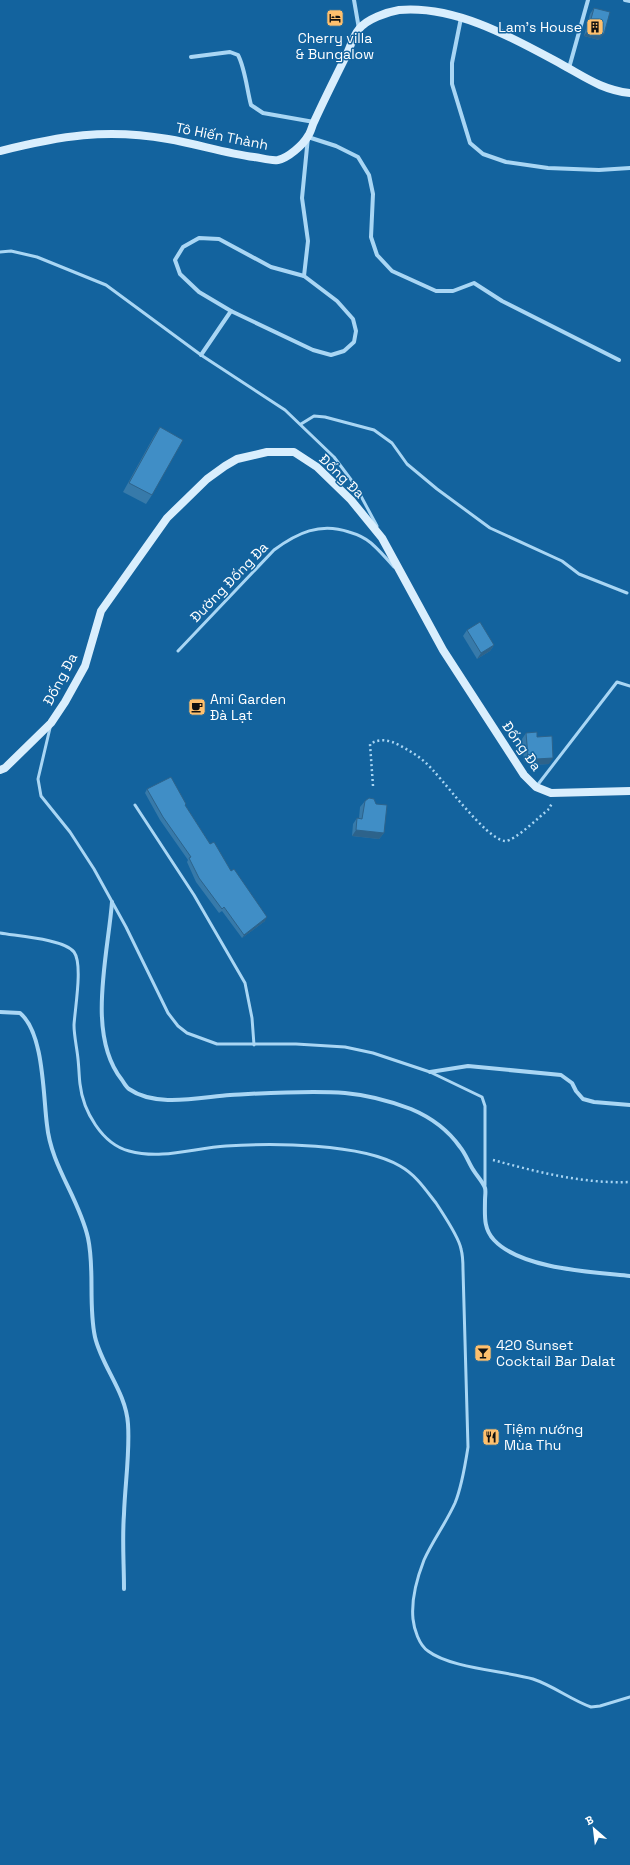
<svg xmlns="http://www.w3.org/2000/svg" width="630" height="1865" viewBox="0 0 630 1865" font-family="'Space Grotesk',sans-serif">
	<rect width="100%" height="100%" fill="#13639e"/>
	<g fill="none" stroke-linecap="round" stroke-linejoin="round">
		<g stroke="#a9d6f4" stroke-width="2.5" stroke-dasharray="2 3" stroke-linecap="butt">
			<path d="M373 786 370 744C380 738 389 740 399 745 408 750 417 755 425 762 442 777 485 839 505 841 515 841 540 816 549 809L552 803"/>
			<path d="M493 1160C537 1172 584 1184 630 1182"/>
		</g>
		<g stroke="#a9d6f4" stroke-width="3">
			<polyline points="0,252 11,251 37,257 106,285 201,355 285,410 334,457 355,485 377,526"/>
			<polyline points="301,424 314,416 325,417 374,430 392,443 407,464 437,489 490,528 562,561 579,574 627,593"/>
			<path d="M178 651 274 550C297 533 320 522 349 532 356 534 364 537 371 543 379 550 387 559 394 567"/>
			<polyline points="50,728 38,779 41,796 70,832 94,869 126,927 168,1013 178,1026 187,1033 217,1044 296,1044 345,1047 373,1053 430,1072 482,1097 485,1106 485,1185"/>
			<polyline points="536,787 617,682 630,686"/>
			<polyline points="135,805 194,895 245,983 252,1018 254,1045"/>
			<path d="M0 933C16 936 64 939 74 952 83 964 75 1008 74 1025 74 1036 77 1048 78 1059 79 1068 79 1076 80 1084 83 1111 102 1144 129 1151 162 1160 194 1148 226 1146 272 1143 361 1143 400 1166 416 1175 425 1189 436 1203 443 1214 459 1237 461 1249 463 1256 463 1263 463 1270L468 1447C465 1466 462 1486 455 1503 446 1523 433 1540 424 1560 417 1578 411 1599 413 1619 414 1629 419 1645 428 1651 450 1668 505 1671 533 1679 554 1686 571 1700 591 1707L600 1706 630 1697"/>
		</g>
		<g stroke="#a9d6f4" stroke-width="4">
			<polyline points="354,0 359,29"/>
			<polyline points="625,0 630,1"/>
			<polyline points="461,18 452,63 452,84 470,143 483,154 506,162 548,168 599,170 630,168"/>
			<path d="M191 57 230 52 238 55C245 68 247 90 251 105L263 113 314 122"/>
			<polyline points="569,68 588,0"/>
			<polygon points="199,238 219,239 271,267 304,276 337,301 353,319 356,331 354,342 344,351 331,355 313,350 231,311 199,292 180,274 175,260 183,247"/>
			<polyline points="304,276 308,241 302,198 308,137 336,146 358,157 369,175 373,194 371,237 377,255 392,271 436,291 453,291 474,283 502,301 619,360"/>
			<polyline points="201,355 231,311"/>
			<path d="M112 902C108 955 86 1035 122 1080 124 1083 126 1087 129 1089 156 1108 201 1097 230 1095 266 1093 310 1090 345 1093 367 1095 390 1101 411 1109 430 1117 448 1130 460 1147 466 1154 469 1164 474 1171 477 1176 483 1182 485 1188 486 1191 485 1196 485 1200 485 1215 483 1228 494 1240 521 1269 592 1272 630 1276"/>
			<path d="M0 1012 20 1013C44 1033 43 1095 47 1125 51 1166 79 1198 88 1238 95 1270 88 1304 95 1337 102 1367 126 1392 128 1424 130 1453 125 1484 124 1514 122 1539 124 1564 124 1589"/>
			<polyline points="430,1072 468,1066 561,1075 572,1083 576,1091 583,1099 594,1102 630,1105"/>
		</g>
		<g stroke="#d9eefd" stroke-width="8">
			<path d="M0 151C60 136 106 128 168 139 197 144 225 153 254 157 262 158 270 161 278 160 288 158 303 145 308 136 311 132 312 126 314 122 324 100 335 78 346 56 350 48 353 36 359 29 367 19 387 12 399 10 456 5 513 38 561 64 585 77 602 90 630 93"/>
			<polyline points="0,770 5,768 51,723 65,702 85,666 101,611 167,518 207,479 225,466 237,459 267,452 294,452 317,467 351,500 382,538 443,650 524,775 536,787 551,793 630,791"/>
		</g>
	</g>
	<g fill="#377aaa">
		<polygon points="594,8 599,40 584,36 590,14"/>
		<polygon points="160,427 152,495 146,504 123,492 154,436"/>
		<polygon points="467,630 494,645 490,651 477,659 463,636"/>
		<polygon points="526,733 537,737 549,764 532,765 531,761 524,762 522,739"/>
		<polygon points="147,789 185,805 210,844 231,871 265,921 242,938 222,911 219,913 196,882 187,862 188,860 160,820 145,793"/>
		<polygon points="365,801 384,833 379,839 352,836 353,824 357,818 359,818 360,807"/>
	</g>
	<g fill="#2d638b">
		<polygon points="588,30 604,34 599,40 584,36"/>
		<polygon points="494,645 490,651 477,659 481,653"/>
		<polygon points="536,755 531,761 524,762 528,756"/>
		<polygon points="553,758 549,764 532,765 536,759"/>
		<polygon points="356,830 384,833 379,839 352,836"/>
		<polygon points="267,917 265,921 242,938 244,935"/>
	</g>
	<g fill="#408ec6" stroke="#2d638b">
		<polygon points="594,8 610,12 604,34 588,30"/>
		<polygon points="160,427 183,440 152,495 129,483"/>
		<polygon points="480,622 494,645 481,653 467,630"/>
		<polygon points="537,732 537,737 552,736 553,758 536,759 536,755 528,756 526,733"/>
		<polygon points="171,777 186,804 185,805 210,844 214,842 231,871 234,869 267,917 244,935 224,907 222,909 199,878 189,858 191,857 163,817 147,789"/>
		<polygon points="369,798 374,799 376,804 387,805 384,833 356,830 357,818 362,819 365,801"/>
	</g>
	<defs>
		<symbol id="hotel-square" viewBox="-11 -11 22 22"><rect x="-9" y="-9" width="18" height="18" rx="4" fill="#ffc06d" stroke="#13639e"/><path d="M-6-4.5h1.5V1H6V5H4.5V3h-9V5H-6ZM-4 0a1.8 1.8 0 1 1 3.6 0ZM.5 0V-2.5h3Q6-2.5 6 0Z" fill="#111"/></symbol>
		<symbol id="building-square" viewBox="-11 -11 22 22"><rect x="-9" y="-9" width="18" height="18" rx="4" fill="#ffc06d" stroke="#13639e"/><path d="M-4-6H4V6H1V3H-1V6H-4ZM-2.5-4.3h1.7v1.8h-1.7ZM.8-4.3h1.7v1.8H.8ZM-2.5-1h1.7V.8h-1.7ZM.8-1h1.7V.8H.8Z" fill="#111"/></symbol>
		<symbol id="cafe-square" viewBox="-11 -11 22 22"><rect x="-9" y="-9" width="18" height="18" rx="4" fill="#ffc06d" stroke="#13639e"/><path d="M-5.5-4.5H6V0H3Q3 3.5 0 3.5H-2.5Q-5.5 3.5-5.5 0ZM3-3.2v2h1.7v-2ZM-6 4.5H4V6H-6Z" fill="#111"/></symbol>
		<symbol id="bar-square" viewBox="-11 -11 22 22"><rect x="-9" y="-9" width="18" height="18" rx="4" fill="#ffc06d" stroke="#13639e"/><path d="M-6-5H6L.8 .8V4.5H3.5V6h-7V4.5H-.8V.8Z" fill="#111"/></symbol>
		<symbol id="restaurant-square" viewBox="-11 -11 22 22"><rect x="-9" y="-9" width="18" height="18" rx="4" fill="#ffc06d" stroke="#13639e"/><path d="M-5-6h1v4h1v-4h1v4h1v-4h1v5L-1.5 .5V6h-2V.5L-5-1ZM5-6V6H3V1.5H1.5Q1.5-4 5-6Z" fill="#111"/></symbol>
	</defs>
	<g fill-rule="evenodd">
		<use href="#hotel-square" x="325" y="8" width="20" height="20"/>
		<use href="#building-square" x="585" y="17" width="20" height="20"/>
		<use href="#cafe-square" x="187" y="697" width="20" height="20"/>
		<use href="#bar-square" x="473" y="1343" width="20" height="20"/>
		<use href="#restaurant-square" x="481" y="1427" width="20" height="20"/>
	</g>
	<g text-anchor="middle" stroke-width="3" stroke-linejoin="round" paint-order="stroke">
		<g font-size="14" fill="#fff" stroke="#13639e" text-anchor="start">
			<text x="582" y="32" text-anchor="end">Lam's House</text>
			<text x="335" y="43" text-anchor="middle">Cherry villa<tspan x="335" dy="16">&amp; Bungalow</tspan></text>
			<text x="210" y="704">Ami Garden<tspan x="210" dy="16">Đà Lạt</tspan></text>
			<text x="496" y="1350">420 Sunset<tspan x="496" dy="16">Cocktail Bar Dalat</tspan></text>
			<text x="504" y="1434">Tiệm nướng<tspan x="504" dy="16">Mùa Thu</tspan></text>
		</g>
		<g font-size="14" fill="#fff" stroke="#13639e">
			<text transform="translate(222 136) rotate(11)" y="5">Tô Hiến Thành</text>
			<text transform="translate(342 476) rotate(44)" y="5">Đống Đa</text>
			<text transform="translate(229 582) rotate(-46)" y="5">Đường Đống Đa</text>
			<text transform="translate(60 679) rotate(-62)" y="5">Đống Đa</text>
			<text transform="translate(522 746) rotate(55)" y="5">Đống Đa</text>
		</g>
	</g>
	<g transform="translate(594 1829) rotate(332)" stroke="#13639e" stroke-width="3" paint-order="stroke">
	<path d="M0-3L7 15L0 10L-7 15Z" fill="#ffffff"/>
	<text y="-6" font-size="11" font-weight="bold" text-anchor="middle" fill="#ffffff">B</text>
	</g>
</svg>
